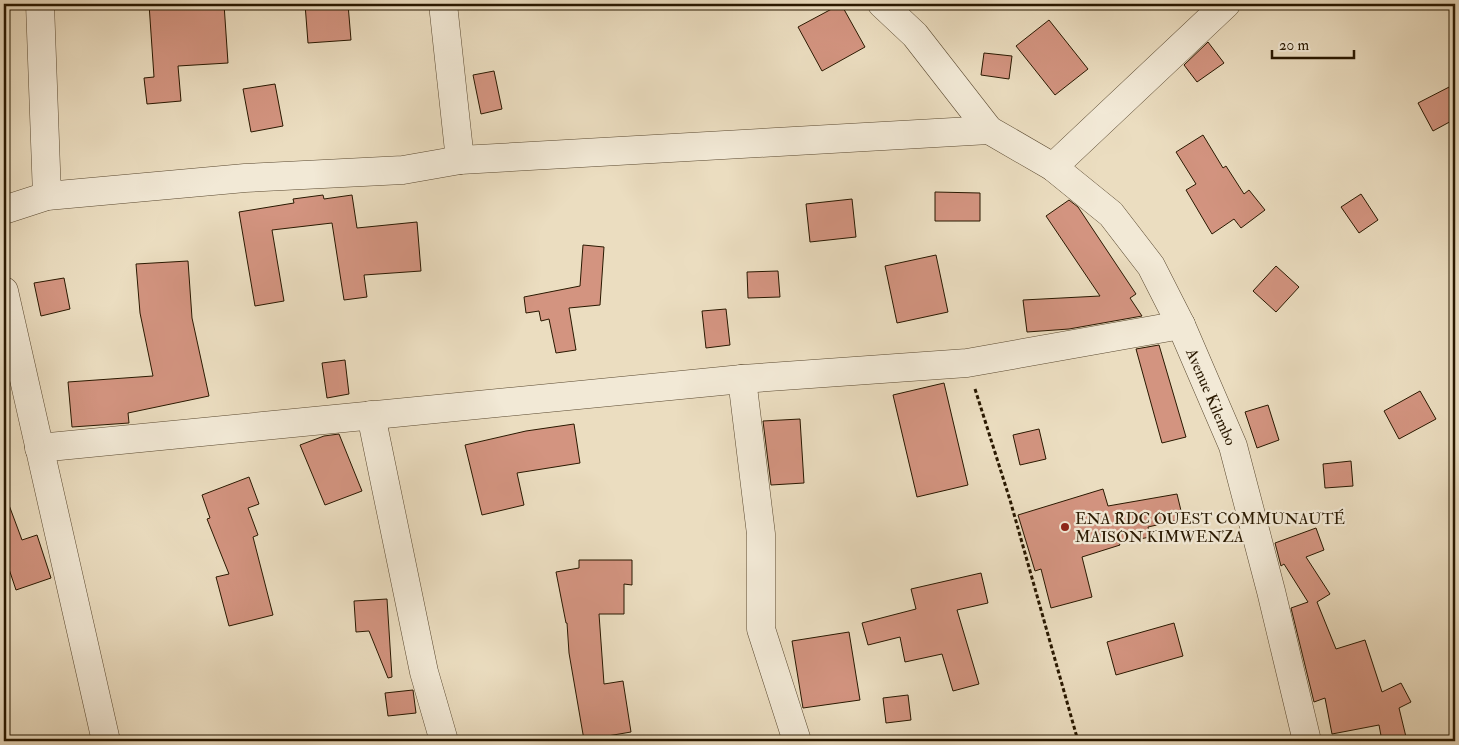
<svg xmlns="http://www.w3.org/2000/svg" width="1459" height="745" viewBox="0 0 1459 745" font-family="'IM FELL Double Pica',serif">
	<rect width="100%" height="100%" fill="#ebddc0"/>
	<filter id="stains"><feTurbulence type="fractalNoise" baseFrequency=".004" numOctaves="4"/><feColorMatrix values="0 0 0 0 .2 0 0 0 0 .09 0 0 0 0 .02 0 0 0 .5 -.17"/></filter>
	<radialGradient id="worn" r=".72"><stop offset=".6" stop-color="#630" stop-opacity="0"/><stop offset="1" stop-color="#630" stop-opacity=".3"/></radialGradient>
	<g fill="#d39480" stroke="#291800">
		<polygon points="149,4 224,4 228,63 178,66 181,101 147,104 144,78 154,77"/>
		<polygon points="305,4 348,4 351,40 308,43"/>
		<polygon points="841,4 865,47 822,71 798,27"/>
		<polygon points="1049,20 1088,69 1055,95 1016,46"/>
		<polygon points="1208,42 1224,63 1197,82 1184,65"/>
		<polygon points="984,53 1012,56 1009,79 981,75"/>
		<polygon points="494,71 502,109 481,114 473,75"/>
		<polygon points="275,84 283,126 251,132 243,89"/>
		<polygon points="1455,84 1455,119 1433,131 1418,103"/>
		<polygon points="1203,135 1223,168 1226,166 1244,194 1249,190 1265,210 1241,228 1234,219 1212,234 1186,190 1196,184 1176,152"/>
		<polygon points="935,192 980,193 980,221 935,221"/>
		<polygon points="1361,194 1378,220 1359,233 1341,207"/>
		<polygon points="323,195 324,199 352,195 357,228 417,222 421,271 364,275 367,297 344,300 332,223 272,230 284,301 255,306 239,212 294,203 293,199"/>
		<polygon points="852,199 856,237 810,242 806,204"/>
		<polygon points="1069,200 1078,207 1136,294 1130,298 1142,316 1069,329 1027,332 1023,300 1100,296 1046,216"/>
		<polygon points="583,245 604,247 600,305 569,308 576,350 556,353 549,319 541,321 539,311 526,313 524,297 580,286"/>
		<polygon points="936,255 948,312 897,323 885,266"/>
		<polygon points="188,261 192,318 209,396 128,413 129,423 72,427 68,382 153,376 140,313 136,264"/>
		<polygon points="1276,266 1299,287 1276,312 1253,291"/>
		<polygon points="778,271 780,297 748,298 747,272"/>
		<polygon points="64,278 70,309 41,316 34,283"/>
		<polygon points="726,309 730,345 706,348 702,311"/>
		<polygon points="1159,345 1186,437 1162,443 1136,349"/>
		<polygon points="345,360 349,394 327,398 322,363"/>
		<polygon points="944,383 968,485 917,497 893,395"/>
		<polygon points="1420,391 1436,419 1399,439 1384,411"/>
		<polygon points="1268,405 1279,440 1257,448 1245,412"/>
		<polygon points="800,419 804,483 771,485 763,421"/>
		<polygon points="574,424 580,463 517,473 524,505 482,515 465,445 526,431"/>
		<polygon points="1039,429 1046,459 1020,465 1013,435"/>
		<polygon points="339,434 362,491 325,505 300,445 324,436"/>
		<polygon points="1351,461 1353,486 1325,488 1323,464"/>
		<polygon points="249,477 259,504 248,508 258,535 253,537 273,615 229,626 216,577 229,574 207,519 210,518 202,495"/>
		<polygon points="1103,489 1108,506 1177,494 1183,519 1148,527 1150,537 1119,543 1120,545 1082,557 1092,597 1051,608 1041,569 1035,571 1018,515"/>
		<polygon points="4,497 6,497 22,540 37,535 51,578 16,590 4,554"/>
		<polygon points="1316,528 1324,550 1306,557 1330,594 1317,602 1336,649 1365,640 1382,692 1401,683 1411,702 1399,708 1407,741 1382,741 1379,725 1332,734 1325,698 1314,702 1291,608 1308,602 1284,564 1281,566 1275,543"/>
		<polygon points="579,560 632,560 632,585 624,584 624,614 599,614 604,684 623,681 631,732 584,740 569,653 567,623 566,623 556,572 579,568"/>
		<polygon points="981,573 988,603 957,610 979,684 953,691 942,654 905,662 900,637 868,645 862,623 916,609 911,589"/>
		<polygon points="387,599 392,677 388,678 369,631 356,632 354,601"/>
		<polygon points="1174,623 1183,656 1116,675 1107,642"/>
		<polygon points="849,632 860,700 803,708 792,641"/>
		<polygon points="413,690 416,713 388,716 385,693"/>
		<polygon points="908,695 911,720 886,723 883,698"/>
	</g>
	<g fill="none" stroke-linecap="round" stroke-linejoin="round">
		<defs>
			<g id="minor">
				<polyline points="40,4 47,196"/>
				<polyline points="443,4 460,160"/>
				<path id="s1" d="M882 4 915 35 989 130 1053 167 1111 214 1151 266 1181 325 1233 446 1271 591 1307 741"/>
				<polyline points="1053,167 1226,4"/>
				<polyline points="4,210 47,196 245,178 403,170 460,160 989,130"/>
				<polyline points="4,291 106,741"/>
				<polyline points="742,379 761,534 761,629 797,741"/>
				<polyline points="371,415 424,672 444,741"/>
				<polyline points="39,448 742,379 967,363 1181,325"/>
			</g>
		</defs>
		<use href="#minor" stroke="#5a4930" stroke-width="29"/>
		<polyline stroke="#291800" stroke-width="3" stroke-dasharray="4 2.5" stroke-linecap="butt" points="975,389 1010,500 1078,741"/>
		<use href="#minor" stroke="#f2e9d6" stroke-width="28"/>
	</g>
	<circle fill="#8f2418" stroke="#f2e9d6" stroke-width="2" cx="1065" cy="527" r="5"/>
	<g text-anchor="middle" stroke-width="4.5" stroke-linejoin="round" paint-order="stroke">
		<g font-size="16" fill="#291800" stroke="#f2e9d6">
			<text dy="6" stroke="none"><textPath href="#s1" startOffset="524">Avenue Kilembo</textPath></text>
		</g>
		<g font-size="16" fill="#291800" stroke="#f2e9d6" text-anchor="start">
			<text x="1075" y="524">ENA RDC OUEST COMMUNAUTÉ<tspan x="1075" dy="18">MAISON KIMWENZA</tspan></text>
		</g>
	</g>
	<rect width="1459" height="745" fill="none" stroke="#ebddc0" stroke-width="20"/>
	<rect x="5" y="5" width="1449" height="735" fill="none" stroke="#291800" stroke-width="2.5"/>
	<rect x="10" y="10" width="1439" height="725" fill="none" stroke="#291800"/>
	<path d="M1272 50v8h82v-8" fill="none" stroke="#291800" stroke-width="2.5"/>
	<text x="1279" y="50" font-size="15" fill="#291800" stroke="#f2e9d6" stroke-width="4" paint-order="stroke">20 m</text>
	<rect width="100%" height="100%" filter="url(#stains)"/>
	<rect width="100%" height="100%" fill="url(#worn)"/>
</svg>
